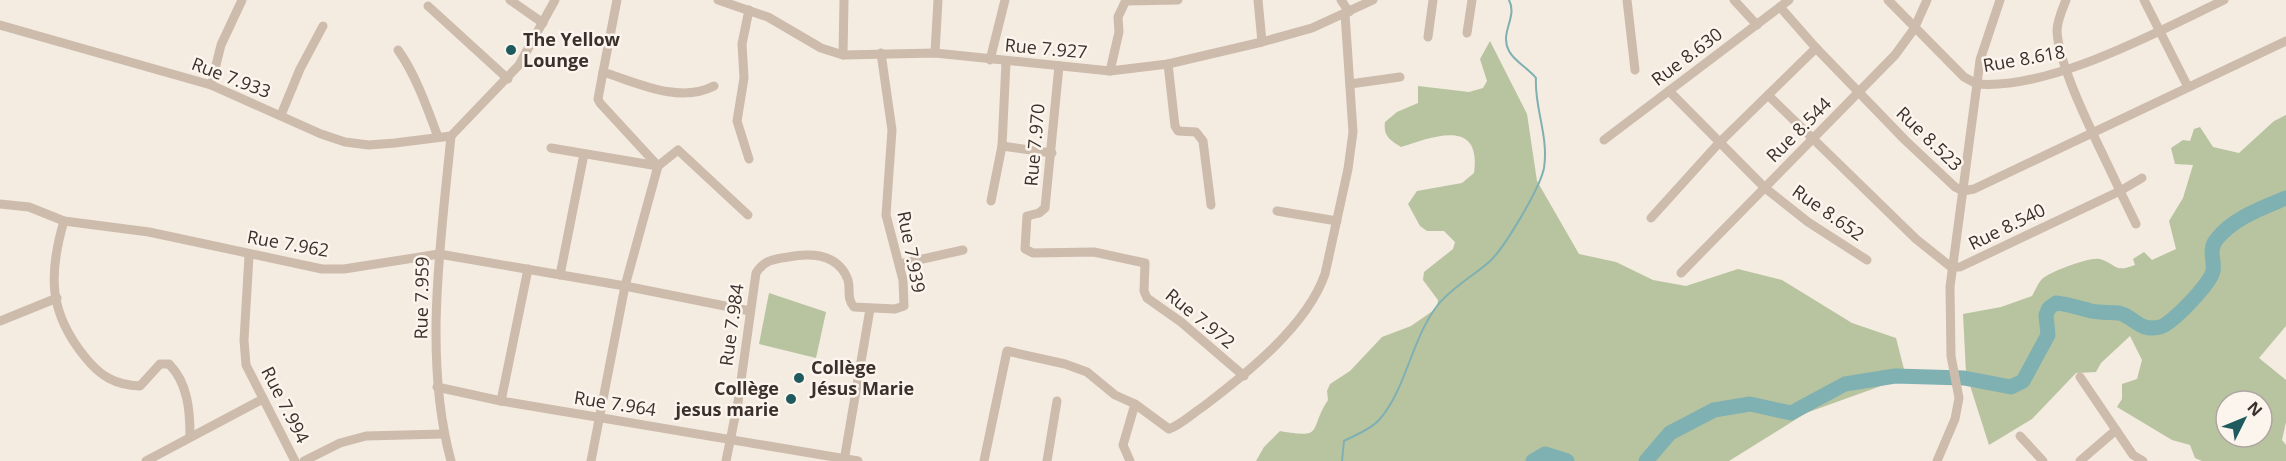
<svg xmlns="http://www.w3.org/2000/svg" width="2286" height="461" viewBox="0 0 2286 461" font-family="'Open Sans',sans-serif">
	<rect width="100%" height="100%" fill="#f4ebe1"/>
	<g fill="#b8c4a0" fill-rule="evenodd">
		<path d="M1490 41 1527 114 1537 181 1579 254 1616 262 1653 280 1686 286 1738 269 1782 280 1852 323 1896 338 1906 377 1806 413 1729 461H1256L1264 447 1280 431C1326 439 1308 430 1328 400L1327 391 1330 384 1350 371 1382 337 1411 326 1437 308 1438 300 1423 280 1424 272 1453 249 1455 242 1444 231H1427L1420 226 1408 204 1417 191 1462 183 1474 173C1482 117 1432 137 1401 147 1390 140 1383 136 1385 122L1397 112 1418 103V86L1469 92 1483 88 1487 81 1480 59Z"/>
		<path d="M2286 115V326L2259 358 2286 380V422L2282 440 2286 445V461H2202L2195 458 2190 445 2172 440 2117 407 2122 399V384L2137 379 2142 360 2130 336 2101 363 2096 372 2076 373 2032 419 1989 445 1966 373 1963 314 2001 307 2032 296C2035 291 2038 283 2042 279 2049 272 2091 256 2100 259 2118 265 2114 273 2135 265L2133 259 2144 252 2152 260 2176 249 2169 221 2183 198 2193 165 2175 164 2171 148 2183 140 2190 141 2194 129 2200 127 2213 147 2239 153 2274 121ZM2226 401H2262V437H2226Z"/>
		<polygon points="769,293 826,312 816,358 759,344"/>
	</g>
	<g fill="none" stroke-linecap="round" stroke-linejoin="round">
		<path stroke="#7fb0b2" stroke-width="2" d="M1342 461 1344 441C1355 435 1370 430 1379 420 1406 390 1411 340 1437 306 1451 288 1472 277 1489 262 1504 249 1540 188 1544 168 1549 136 1534 107 1536 78 1529 69 1514 61 1509 51 1499 33 1518 17 1509 0"/>
		<g stroke="#7fb0b2" stroke-width="15">
			<polyline points="1533,461 1545,454 1567,461"/>
			<path d="M1646 461 1670 433 1714 410 1750 404 1791 413 1845 384 1895 376 1964 378 2011 387 2023 381 2035 359 2048 335 2046 315 2049 308 2056 303C2068 304 2079 308 2091 311 2100 313 2110 312 2119 313 2135 317 2139 332 2160 327 2172 324 2211 283 2213 271 2215 260 2208 251 2216 240 2233 218 2262 208 2286 198"/>
		</g>
		<g stroke="#cdbbac" stroke-width="9">
			<polyline points="510,0 543,23"/>
			<path d="M617 0 603 72C638 83 679 104 714 86"/>
			<polyline points="718,0 768,17 821,48 843,55 935,53 1110,71 1168,64 1262,42 1312,28 1373,0"/>
			<polyline points="1258,0 1262,42"/>
			<polyline points="1341,0 1349,12"/>
			<polyline points="1627,0 1635,70"/>
			<polyline points="1734,0 1757,25"/>
			<polyline points="1888,0 1964,77 1977,84 1980,60 2000,0"/>
			<polyline points="2144,0 2188,87"/>
			<polyline points="1126,1 1178,0"/>
			<polyline points="428,6 508,79"/>
			<polyline points="1780,7 1816,48"/>
			<polyline points="749,10 742,44 744,78 737,121 749,159"/>
			<polyline points="0,25 211,85 321,134 345,142 369,145 395,143 451,136"/>
			<polyline points="1467,33 1472,0"/>
			<polyline points="1428,37 1433,0"/>
			<path d="M398 50C415 73 428 110 438 137"/>
			<polyline points="935,53 938,0"/>
			<polyline points="843,55 844,0"/>
			<polyline points="990,60 1005,0"/>
			<polyline points="1168,64 1175,126 1178,131 1196,132 1203,141 1211,205"/>
			<polyline points="1059,66 1045,208 1039,213 1027,216 1025,249 1033,253 1094,252 1145,263 1144,291 1147,298 1181,322 1244,376"/>
			<polyline points="1110,71 1119,32 1118,17 1126,0"/>
			<polyline points="603,72 598,99 600,103 658,166"/>
			<polyline points="1350,84 1400,77"/>
			<polyline points="211,85 221,45 242,0"/>
			<polyline points="1669,91 1765,188 1808,222 1867,260"/>
			<path d="M1768 95 1916 239 1951 267H1960L2120 191C2102 151 2059 71 2057 31 2057 21 2062 10 2066 0"/>
			<polyline points="281,115 300,69 323,26"/>
			<polyline points="451,136 519,65 555,0"/>
			<polyline points="1604,140 1789,0"/>
			<polyline points="1002,146 1052,153"/>
			<polyline points="551,148 658,166"/>
			<polyline points="991,201 1002,146 1006,62"/>
			<polyline points="0,204 29,207 64,221 149,232 322,269 344,269 439,254 625,286 750,311"/>
			<polyline points="1277,211 1337,221"/>
			<polyline points="1651,218 1718,144 1816,48 1905,140 1955,187 1963,191 1974,189 2286,41"/>
			<path d="M64 221C48 275 49 313 85 357 100 376 115 385 140 386L160 364H169C188 383 190 411 190 436"/>
			<polyline points="2136,224 2120,191 2142,178"/>
			<polyline points="249,256 244,340 246,365 295,461"/>
			<polyline points="900,264 963,250"/>
			<polyline points="1681,273 1895,55 1914,29 1927,0"/>
			<polyline points="560,275 584,154"/>
			<polyline points="0,321 57,298"/>
			<polyline points="2080,377 2133,455 2143,461"/>
			<polyline points="437,387 501,401 858,461"/>
			<polyline points="501,401 528,269"/>
			<polyline points="2020,436 2043,461"/>
			<polyline points="146,461 263,399"/>
			<polyline points="304,461 340,443 366,436 443,434"/>
			<path d="M451 461C423 359 441 240 451 136"/>
			<polyline points="591,461 625,286 658,166 678,150 748,215"/>
			<path d="M726 461 738 402 756 273C764 260 774 259 788 257 810 253 838 253 848 280 851 290 846 298 854 307L895 309 904 306 903 280 886 215 892 130 881 53"/>
			<polyline points="844,461 870,309"/>
			<path d="M984 461 1007 351 1065 364 1087 372 1115 395 1135 404 1169 429C1182 424 1193 413 1204 406 1246 374 1307 326 1325 274L1348 169 1353 132 1345 14"/>
			<polyline points="1047,461 1057,401"/>
			<polyline points="1130,461 1123,445 1135,404"/>
			<path d="M1937 461 1955 419 1959 398 1951 356 1950 287 1977 84C2051 90 2157 32 2224 0"/>
			<polyline points="2080,461 2116,430"/>
		</g>
	</g>
	<g fill="#1f5a5e" stroke="#fbf5ee" stroke-width="2">
		<circle cx="511" cy="50" r="6"/>
		<circle cx="799" cy="378" r="6"/>
		<circle cx="791" cy="399" r="6"/>
	</g>
	<g text-anchor="middle" stroke-width="5" stroke-linejoin="round" paint-order="stroke">
		<g font-size="18" font-weight="bold" fill="#3b302b" stroke="#fbf5ee" text-anchor="start">
			<text x="523" y="46">The Yellow<tspan x="523" dy="21">Lounge</tspan></text>
			<text x="811" y="374">Collège<tspan x="811" dy="21">Jésus Marie</tspan></text>
			<text x="779" y="395" text-anchor="end">Collège<tspan x="779" dy="21">jesus marie</tspan></text>
		</g>
		<g font-size="18" fill="#3b302b" stroke="#fbf5ee">
			<text transform="translate(1046 49) rotate(5)" y="6">Rue 7.927</text>
			<text transform="translate(1687 57) rotate(-37)" y="6">Rue 8.630</text>
			<text transform="translate(2024 59) rotate(-10)" y="6">Rue 8.618</text>
			<text transform="translate(231 78) rotate(21)" y="6">Rue 7.933</text>
			<text transform="translate(1799 130) rotate(-45)" y="6">Rue 8.544</text>
			<text transform="translate(1929 139) rotate(44)" y="6">Rue 8.523</text>
			<text transform="translate(1035 145) rotate(-85)" y="6">Rue 7.970</text>
			<text transform="translate(1828 213) rotate(35)" y="6">Rue 8.652</text>
			<text transform="translate(2007 227) rotate(-26)" y="6">Rue 8.540</text>
			<text transform="translate(288 244) rotate(10)" y="6">Rue 7.962</text>
			<text transform="translate(911 252) rotate(79)" y="6">Rue 7.939</text>
			<text transform="translate(422 298) rotate(-89)" y="6">Rue 7.959</text>
			<text transform="translate(1200 319) rotate(39)" y="6">Rue 7.972</text>
			<text transform="translate(732 325) rotate(-82)" y="6">Rue 7.984</text>
			<text transform="translate(615 404) rotate(9)" y="6">Rue 7.964</text>
			<text transform="translate(285 405) rotate(63)" y="6">Rue 7.994</text>
		</g>
	</g>
	<g transform="translate(2244 419) rotate(47)"><circle r="28" fill="#fbf5ee" stroke="#aea6a0" stroke-width="1.5"/>
	<path d="M0-4.5L10 22L0 15L-10 22Z" fill="#1f5a5e"/>
	<text y="-9" font-size="16" font-weight="bold" text-anchor="middle" fill="#3b302b">N</text>
	</g>
</svg>
